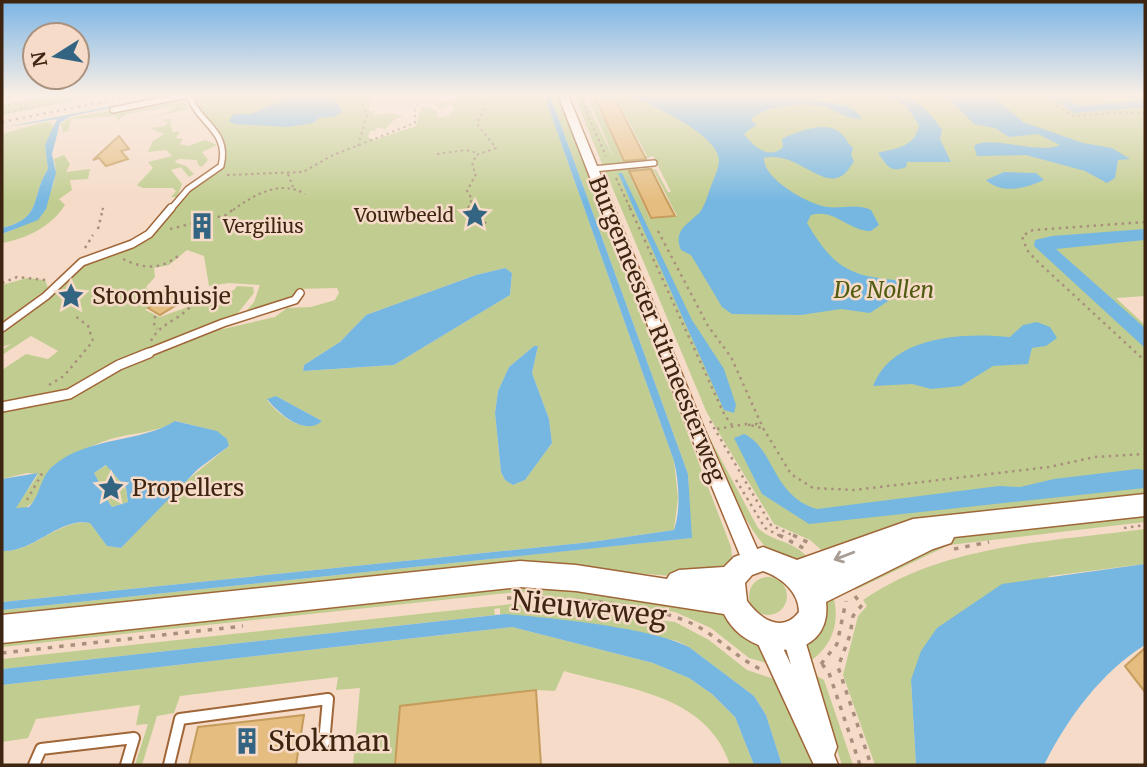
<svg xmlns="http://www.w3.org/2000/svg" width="1147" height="767" viewBox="0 0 1147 767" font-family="Merriweather,serif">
	<rect width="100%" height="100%" fill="#f5dbc8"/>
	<g fill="#c1cd90" fill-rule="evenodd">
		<polygon points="61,95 104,95 2,115 2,106"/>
		<path d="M193 95H371L369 111H375L373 115 392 113 404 117 396 118 385 129 375 127 377 130 370 131 368 137 374 140 416 126 421 107 437 110 438 118 450 115 455 108 450 104 440 109 434 105 436 100 450 102 461 95H544L674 461 678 498 674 530 591 542 2 602V551C34 553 59 518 90 523L107 546 121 548 180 486 229 446 227 439 216 431 176 421C155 434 131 432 108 440 92 445 75 454 59 462 39 473 41 513 16 508 20 497 32 486 38 474L27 473 2 479V409L56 401 84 390 119 367 206 333 275 317 287 308 311 307 335 300 339 293 337 288 297 289 290 300 240 318 254 302 260 285 229 283 209 286 204 256 187 250 169 265 154 268 155 277 146 287 149 290 160 291 147 299 153 304 145 310 160 317 234 290 237 286 253 287 254 293 237 314 113 365 68 392 2 403V370L26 354 48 359 58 351 31 336 2 355V350L11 344 2 347V330L46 299 85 262 121 250 150 234 164 223 189 191 219 171 227 154C222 129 201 118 195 97L186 98 187 109 145 119 168 112 176 106 126 114 117 121V116L71 119 68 131 63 132 61 124 70 118ZM505 268 512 273 510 295 394 365 303 371 304 365 340 342 366 315 476 275ZM534 346H538L532 373 549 419 552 443 525 480 513 485 505 480 501 472 495 413 498 391 509 367ZM276 396 322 421C305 436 277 414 267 400Z"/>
		<polygon points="550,95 558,95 731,547 732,557 727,569 695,578 537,565 2,620 2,610 691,538 688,474"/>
		<polygon points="574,95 583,95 615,161 587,95 592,95 595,101 603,101 605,106 598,107 622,159 633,158 634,163 603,166"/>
		<polygon points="615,95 1098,95 1106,100 1125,98 1121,95 1145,95 1145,296 1116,298 1145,325 1145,497 1035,509 828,556 810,540 774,524 707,413 605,170 636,168 640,173 629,174 650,219 677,216 654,171 643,172 643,166 656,170 668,192 671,192 653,156 638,161 636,158 647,156 620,105 612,105 610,100 617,99"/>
		<polygon points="170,119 172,132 180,131 176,138 183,139 180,144 188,146 205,140 217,145 202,152 208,160 202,167 198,165 197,160 179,159 174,162 186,166 194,174 189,177 181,167 171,170 182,184 177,197 171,197 176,191 173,188 143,188 137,185 153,168 148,162 172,156 166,150 148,152 153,141 164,134 150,128 165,126 168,122 163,120"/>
		<path d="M45 122 52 123 53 130 45 145 48 169C30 197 44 218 2 228V134Z"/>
		<path d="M64 155 70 164 66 172 90 169 88 179 70 180 72 190 59 199 65 205C52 226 26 239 2 243V234C31 226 63 192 54 159Z"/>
		<polygon points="27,278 45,280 48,288 2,324 2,285"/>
		<path d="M701 422 758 528C772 542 801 542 809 561 796 562 783 559 772 552 747 536 713 451 701 422Z"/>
		<path d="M107 465 126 489 128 502 112 507C105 496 101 485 94 473Z"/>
		<polygon points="1145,514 1145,522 949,545 855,590 849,582 918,547 971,532"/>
		<path d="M1145 529V564L1050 576 911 680 916 765H875L843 675 858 616 867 606 863 600C944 544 1050 542 1145 529Z"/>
		<circle cx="768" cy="596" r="19"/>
		<polygon points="522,583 720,610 759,646 770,664 749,658 711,628 675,612 517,592 2,647 2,638 488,584"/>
		<path d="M832 592C841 619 834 645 810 661 800 636 817 612 832 592Z"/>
		<polygon points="512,604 675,622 709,640 747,670 777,680 813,765 782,765 766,715 754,696 689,647 677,641 620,630 500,614 500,608 494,609 495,615 2,669 2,659"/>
		<path d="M512 627 653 663 689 678 712 694 735 717 754 765H730C707 694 626 689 564 671L555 691 536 690 400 706 395 765H353L360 688 336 690 338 677 180 696 174 713 157 716 142 765H135L148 724 136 725 140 705 36 719 28 738 2 742V685Z"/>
		<polygon points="813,674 824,680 853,765 842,765"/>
	</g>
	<g fill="#75b7e1" fill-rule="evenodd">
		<path d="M166 95H176L71 116 60 123 52 154 56 173 46 209 38 220 2 234V228C44 218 30 197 48 169L45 145 57 119 2 128Z"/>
		<path d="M293 95C314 95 333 90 342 111L336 116 319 118 313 123 287 127 235 124 229 121 234 114H251Z"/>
		<path d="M544 95H550L688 474 692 538 2 610V602L591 542 674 530C681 509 679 483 674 461Z"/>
		<path d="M628 95H786C809 106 849 95 862 119 843 118 840 112 825 107 807 102 767 105 752 118L751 121 757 124 744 134C752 145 769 161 783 147L782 139C795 132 824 121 838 131 844 134 847 143 853 148L851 154 854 162C850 166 848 172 843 175 822 190 796 150 764 158 763 179 808 204 827 207 842 209 856 203 871 210L879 225 871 231C848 231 835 208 811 215L807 223C836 272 853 277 907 281L911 286 870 313 841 309 801 315 732 314 722 307 691 255 681 250C673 232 686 225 697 215 704 210 708 194 711 186 714 178 719 168 719 160 718 134 649 103 628 95Z"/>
		<path d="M888 95C914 95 928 109 942 130L940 139 951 162H907L906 167C890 174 886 164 878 153 895 148 915 148 919 125L907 107Z"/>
		<path d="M945 95H991L1023 122 1083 143 1112 148 1130 159 1118 160 1115 178 1107 183 1085 171 1026 155 977 156 974 146C990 134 1037 155 1060 145L1038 134 1009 137 995 128 974 124Z"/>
		<polygon points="1047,95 1061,95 1078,106 1145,100 1145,107 1074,113"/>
		<path d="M1004 172 1036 173 1044 180C1026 188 1002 195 986 180Z"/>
		<polygon points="618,173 622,173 692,320 724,369 736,405 734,413 724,410"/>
		<polygon points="1145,229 1145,240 1056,249 1145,328 1145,348 1034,246 1035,240 1052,236"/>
		<polygon points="505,268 512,273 510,295 394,365 303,371 304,365 340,342 366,315 476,275"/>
		<path d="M1037 322 1050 327 1057 338 1046 346 1032 348 1028 364 993 366 961 386 931 389 912 384 873 386C892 336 962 332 1010 337L1023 325Z"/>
		<polygon points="534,346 538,346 532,373 549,419 552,443 525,480 513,485 505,480 501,472 495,413 498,391 509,367"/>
		<path d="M276 396 322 421C305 437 278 413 267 399Z"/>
		<path d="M175 421 217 431 227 439 229 446 198 469 121 548 107 546 90 523C59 517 34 553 2 551V479L38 473 16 508 29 507C41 495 39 478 53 466 88 436 141 443 175 421ZM106 465 126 488 128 502 112 507C105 497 101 485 94 473Z"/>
		<path d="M744 434C774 447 772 496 817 509L999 486 1020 487 1054 479 1137 469 1145 470V488L809 524 762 494 734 438Z"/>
		<path d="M1145 564V645C1101 672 1067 719 1044 765H916L911 680 921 651 937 628 1002 584Z"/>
		<path d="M505 614C551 618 649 627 689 647L754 696 766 715 782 765H754L735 717 712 694 689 678 653 663 512 627 2 685V669Z"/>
	</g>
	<g fill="#e5bd80" stroke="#c59c5b" stroke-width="2">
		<polygon points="594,95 613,95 646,159 624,161"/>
		<polygon points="119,136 129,149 121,151 128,159 106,166 99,158 93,160"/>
		<polygon points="651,169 665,197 675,216 651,218 629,171"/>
		<polygon points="168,289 186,299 160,315 148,308 156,303 151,300"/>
		<polygon points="1145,648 1145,692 1125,666"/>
		<polygon points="536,690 541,765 395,765 400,706"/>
		<polygon points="304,715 296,765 189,765 198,727"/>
	</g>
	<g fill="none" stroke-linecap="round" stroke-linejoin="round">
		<defs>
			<g id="service-far3">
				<polyline points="113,110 187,95"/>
				<polyline points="593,169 654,163"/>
				<path d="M170 210 188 189 221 166C230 130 199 125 189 95"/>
			</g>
			<g id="service-far2">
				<polyline points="2,328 46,296 82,262 132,244 149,234 171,208"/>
				<polyline points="145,354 223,323 295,300 300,293"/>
			</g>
			<polyline id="service-far1" points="2,407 69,394 119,365 149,353"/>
			<g id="service">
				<polyline points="34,765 41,749 134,738 126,765"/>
				<polyline points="169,765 180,719 328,699 324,743"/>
			</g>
			<g id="minor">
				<polygon points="558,95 568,95 705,431 762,560 759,567 752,569 745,567 742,560 689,431"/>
				<polygon points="765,624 773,627 791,665 782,635 785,627 793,624 801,627 837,747 834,755 838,765 814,765 754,635 757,627"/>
			</g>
			<path id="tertiary" d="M1145 494V516L954 537 951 543 933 549 826 602C833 664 748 663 724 614L576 591 520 587 2 643V615L520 561 576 565 667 579 670 574 679 570 724 567 734 557 763 547 797 560 913 519ZM763 571C781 577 799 592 799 612 782 634 760 619 747 601L745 583 752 575Z"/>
		</defs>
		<use href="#service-far3" stroke="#a06638" stroke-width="8"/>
		<use href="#service-far2" stroke="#a06638" stroke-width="10"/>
		<use href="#service-far1" stroke="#a06638" stroke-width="12"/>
		<use href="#service" stroke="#a06638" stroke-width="14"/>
		<use href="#minor" stroke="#a06638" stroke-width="3"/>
		<use href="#tertiary" stroke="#a06638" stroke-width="3"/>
		<g stroke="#a9907d" stroke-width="2" stroke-dasharray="2.5 3.5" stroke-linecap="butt">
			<polyline points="579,95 606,156"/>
			<polyline points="1042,95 1073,116 1124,112 1145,114"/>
			<polyline points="2,106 58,95"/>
			<polyline points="2,113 95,95"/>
			<polyline points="358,146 367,115 359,95"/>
			<polyline points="437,154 466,150 478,153"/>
			<polyline points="2,161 2,166"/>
			<polyline points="288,174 293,187"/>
			<polyline points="227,175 303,172 333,155 415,123 415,108 426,95"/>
			<polyline points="616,178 631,210"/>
			<polyline points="468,208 472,199 467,191 476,174 472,166 476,155 496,148 477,124 486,105 485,95"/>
			<polyline points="102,210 105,206"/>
			<path d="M233 210C254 195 280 179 305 194"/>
		</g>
		<g stroke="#a9907d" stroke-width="2.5" stroke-dasharray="2.5 4.5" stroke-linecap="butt">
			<polyline points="630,208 725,416 732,425"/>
			<polyline points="484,222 487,224"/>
			<polyline points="1145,222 1033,230 1022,236 1027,250 1036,260 1145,361"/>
			<polyline points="98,229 103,208"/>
			<polyline points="170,229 226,215 235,208"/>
			<polyline points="658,231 708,326 731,357 763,428 791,474 813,488 854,490 1049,467 1095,457 1145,454"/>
			<polyline points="85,248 93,235"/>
			<path d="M123 259C143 269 160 270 178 256"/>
			<polyline points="2,283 17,277 46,280"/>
			<polyline points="155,316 154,327 157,329"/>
			<path d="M151 341C159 324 177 321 190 307"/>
			<polyline points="49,385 64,376 93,341 88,326 74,315"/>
			<polyline points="710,421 771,525 796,537"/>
			<polyline points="748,425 757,424 760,427"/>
			<polyline points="717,429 746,424 762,428"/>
			<polyline points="736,480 765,528 782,537"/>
			<polyline points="27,500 44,470"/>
			<polyline points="1124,528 1145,525"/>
		</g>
		<g stroke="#a9907d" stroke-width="3.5" stroke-dasharray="4.5 7" stroke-linecap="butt">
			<polyline points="779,535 805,549"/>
			<polyline points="793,535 813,545"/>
			<polyline points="954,549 989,542"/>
			<polyline points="855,596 862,605 853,616 850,635 838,667 871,765"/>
			<path d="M507 598C561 598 644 601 693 624 717 636 736 657 760 669"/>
			<polyline points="2,653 243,626"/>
			<polyline points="821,664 837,644 846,601"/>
			<polyline points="822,664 829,673 860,765"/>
		</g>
		<use href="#service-far3" stroke="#fff" stroke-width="5"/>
		<use href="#service-far2" stroke="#fff" stroke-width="7"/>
		<use href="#service-far1" stroke="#fff" stroke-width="9"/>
		<use href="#service" stroke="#fff" stroke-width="10"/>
		<use href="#minor" fill="#fff" fill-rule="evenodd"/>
		<use href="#tertiary" fill="#fff" fill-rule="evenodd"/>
		<polyline stroke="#a18875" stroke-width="2.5" stroke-dasharray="2.5 4.5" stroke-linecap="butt" points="2,122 137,95"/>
	</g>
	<defs><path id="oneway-shaft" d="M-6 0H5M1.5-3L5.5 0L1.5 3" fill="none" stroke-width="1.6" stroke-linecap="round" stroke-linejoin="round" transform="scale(1.75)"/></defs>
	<use stroke="#a89d94" href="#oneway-shaft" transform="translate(844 556) rotate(159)"/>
	<linearGradient id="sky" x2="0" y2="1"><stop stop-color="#7ab5e5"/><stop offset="0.47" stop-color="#faefe6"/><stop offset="1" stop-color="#faefe6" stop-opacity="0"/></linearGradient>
	<rect width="1147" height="202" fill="url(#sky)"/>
	<defs>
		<symbol id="sight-bare" viewBox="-9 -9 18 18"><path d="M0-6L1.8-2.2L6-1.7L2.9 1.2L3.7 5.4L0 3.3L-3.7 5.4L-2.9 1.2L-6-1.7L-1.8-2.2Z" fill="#336583" stroke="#f5dbc8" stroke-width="2.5" paint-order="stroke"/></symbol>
		<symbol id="building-bare" viewBox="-9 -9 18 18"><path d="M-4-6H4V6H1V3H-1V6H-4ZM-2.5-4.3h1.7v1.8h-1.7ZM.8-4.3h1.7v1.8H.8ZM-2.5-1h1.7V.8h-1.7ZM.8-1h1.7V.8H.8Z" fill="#336583" stroke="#f5dbc8" stroke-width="2.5" paint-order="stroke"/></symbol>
	</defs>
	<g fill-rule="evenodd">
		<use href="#sight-bare" x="456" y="196" width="38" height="38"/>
		<use href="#building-bare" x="183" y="207" width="38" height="38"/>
		<use href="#sight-bare" x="52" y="277" width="38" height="38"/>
		<use href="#sight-bare" x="92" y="469" width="38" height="38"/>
		<use href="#building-bare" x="228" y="722" width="38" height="38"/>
	</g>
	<g text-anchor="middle" stroke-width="5" stroke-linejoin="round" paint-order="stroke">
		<g font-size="19" fill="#3d2511" stroke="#f5dbc8" text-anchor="end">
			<text x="454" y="222">Vouwbeeld</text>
			<text x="223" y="233" text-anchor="start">Vergilius</text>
		</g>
		<g font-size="23" font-style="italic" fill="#515c10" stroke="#f5dbc8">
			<text x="884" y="298">De Nollen</text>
		</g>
		<g font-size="23" fill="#3d2511" stroke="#f5dbc8" text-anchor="start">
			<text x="92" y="304">Stoomhuisje</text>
			<text x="132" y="496">Propellers</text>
		</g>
		<g font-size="23" fill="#3d2511" stroke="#f5dbc8">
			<text transform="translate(657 329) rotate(68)" y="8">Burgemeester Ritmeesterweg</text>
		</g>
		<g font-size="28" fill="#3d2511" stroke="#f5dbc8">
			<text transform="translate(589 608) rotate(6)" y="10">Nieuweweg</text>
		</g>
		<g font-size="28" fill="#3d2511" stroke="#f5dbc8" text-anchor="start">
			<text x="268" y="751">Stokman</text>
		</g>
	</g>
	<rect width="1147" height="767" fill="none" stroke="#3d2511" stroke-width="7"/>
	<g transform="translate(56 56) rotate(259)"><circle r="33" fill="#f5dbc8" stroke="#ab927f" stroke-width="2"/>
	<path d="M0-5L12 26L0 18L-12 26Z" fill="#336583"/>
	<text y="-10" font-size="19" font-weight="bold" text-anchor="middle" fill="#3d2511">N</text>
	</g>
</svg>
